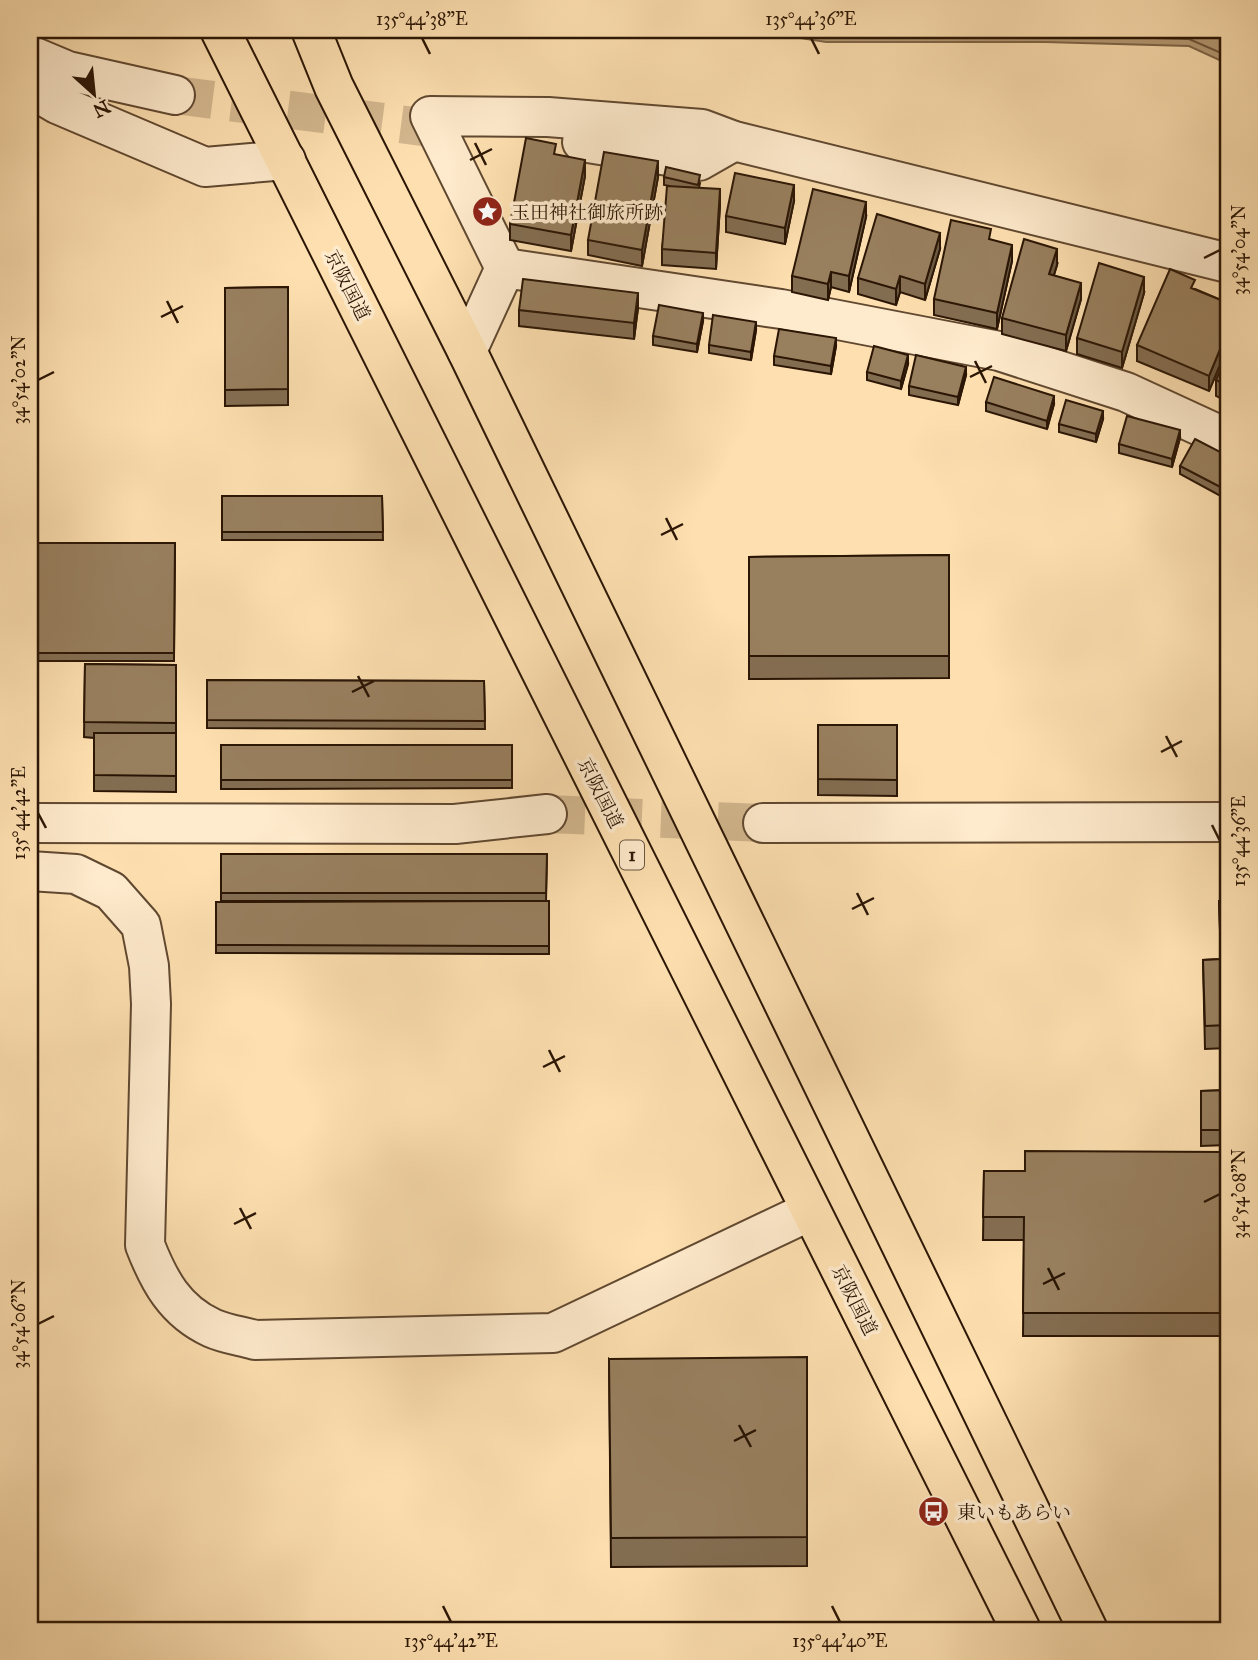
<svg xmlns="http://www.w3.org/2000/svg" width="1258" height="1660" viewBox="0 0 1258 1660" font-family="'IM FELL Great Primer','Noto Serif JP',serif">
	<rect width="100%" height="100%" fill="#fddfb0"/>
	<filter id="stains"><feTurbulence type="fractalNoise" baseFrequency=".00286" numOctaves="4"/><feColorMatrix values="0 0 0 0 .2 0 0 0 0 .09 0 0 0 0 .02 0 0 0 .5 -.17"/></filter>
	<radialGradient id="worn" r=".72"><stop offset=".6" stop-color="#630" stop-opacity="0"/><stop offset="1" stop-color="#630" stop-opacity=".3"/></radialGradient>
	<polygon fill="#b69b76" stroke="#7e6649" stroke-width="2" points="749,30 1228,30 1228,64 1189,46 1045,42 826,42"/>
	<g fill="none" stroke-linecap="round" stroke-linejoin="round">
		<polyline stroke="#70583e" stroke-width="2" points="794,30 827,35 1045,35 1189,39 1228,56"/>
		<g stroke="#d3b78e" stroke-width="38" stroke-dasharray="38 19" stroke-linecap="butt">
			<polyline points="175,95 453,131"/>
			<polyline points="547,814 763,823"/>
		</g>
		<defs>
			<g id="minor">
				<polyline points="30,55 68,71 175,95"/>
				<polyline points="30,88 57,104 205,167 286,160"/>
				<polyline points="582,142 699,161 734,141"/>
				<polyline points="505,268 430,116 548,117 702,129 734,141 1228,263"/>
				<polyline points="505,268 781,309 999,351 1126,392 1228,439"/>
				<polyline points="467,351 505,268"/>
				<polyline points="30,823 455,824 547,814"/>
				<polyline points="763,823 1228,822"/>
				<path d="M30 871 76 874 111 891 141 925 149 966 151 1004 145 1245C159 1281 175 1311 212 1328 225 1334 241 1336 255 1340L553 1333 810 1211"/>
			</g>
			<g id="highway">
				<polyline points="220,30 1021,1630"/>
				<polyline points="311,30 334,87 467,351 1088,1630"/>
			</g>
		</defs>
		<use href="#minor" stroke="#604830" stroke-width="42"/>
		<use href="#highway" stroke="#2b1605" stroke-width="42"/>
		<use href="#minor" stroke="#feeacc" stroke-width="38"/>
		<use href="#highway" stroke="#fddfb0" stroke-width="38"/>
	</g>
	<g fill="#836d51" stroke="#2b1605" stroke-width="2">
		<polygon points="556,155 585,176 571,251 510,240 510,224"/>
		<polygon points="658,177 642,266 588,255 588,240"/>
		<polygon points="664,177 700,183 699,188 720,205 716,269 662,265 662,249 670,186 664,185"/>
		<polygon points="794,201 785,244 726,232 726,216"/>
		<polygon points="866,217 849,292 831,287 828,300 792,292 792,276"/>
		<polygon points="991,240 1012,261 997,329 934,315 934,299"/>
		<polygon points="940,249 925,300 900,292 896,305 858,294 858,278"/>
		<polygon points="1057,265 1054,275 1081,299 1066,351 1002,334 1002,318"/>
		<polygon points="288,287 288,405 225,406 225,288"/>
		<polygon points="1195,289 1228,303 1228,346 1209,391 1137,361 1137,345"/>
		<polygon points="1144,293 1122,368 1077,354 1077,338"/>
		<polygon points="638,308 634,339 519,326 519,310"/>
		<polygon points="703,321 697,352 653,345 653,336"/>
		<polygon points="756,330 751,360 709,353 709,345"/>
		<polygon points="836,346 831,374 774,365 774,356"/>
		<polygon points="1228,353 1228,402 1216,396 1216,380"/>
		<polygon points="908,364 901,389 867,380 867,372"/>
		<polygon points="966,375 958,405 909,395 909,386"/>
		<polygon points="986,402 1054,404 1047,429 986,411"/>
		<polygon points="1103,419 1096,442 1059,432 1059,424"/>
		<polygon points="1180,438 1172,467 1119,453 1119,444"/>
		<polygon points="1228,456 1228,500 1180,474 1180,466"/>
		<polygon points="222,496 382,496 383,540 222,540"/>
		<polygon points="30,543 175,543 174,661 30,661"/>
		<polygon points="949,555 949,678 749,679 749,557"/>
		<polygon points="85,664 176,665 176,792 94,791 94,738 84,737"/>
		<polygon points="207,680 484,681 485,729 207,728"/>
		<polygon points="818,725 897,725 897,796 818,795"/>
		<polygon points="221,745 512,745 512,788 221,789"/>
		<polygon points="221,854 547,854 546,901 221,901"/>
		<polygon points="549,901 549,954 216,953 216,902"/>
		<polygon points="1219,901 1228,901 1228,1048 1205,1049 1203,960 1221,959"/>
		<polygon points="1228,1090 1228,1145 1201,1146 1201,1091"/>
		<polygon points="1228,1152 1228,1260 1224,1260 1224,1336 1023,1336 1024,1240 983,1240 984,1171 1025,1171"/>
		<polygon points="609,1359 807,1537 807,1566 611,1567"/>
	</g>
	<g fill="#6a5942" stroke="#2b1605" stroke-width="2">
		<polygon points="585,160 585,176 571,251 571,235"/>
		<polygon points="658,161 658,177 642,266 642,250"/>
		<polygon points="794,185 794,201 785,244 785,228"/>
		<polygon points="720,189 720,205 716,269 716,253"/>
		<polygon points="866,202 866,217 849,292 849,276"/>
		<polygon points="940,233 940,249 925,300 925,284"/>
		<polygon points="1012,245 1012,261 997,329 997,313"/>
		<polygon points="1057,249 1057,265 1049,290 1049,274"/>
		<polygon points="831,272 831,287 828,300 828,284"/>
		<polygon points="900,276 900,292 896,305 896,289"/>
		<polygon points="1144,277 1144,293 1122,368 1122,352"/>
		<polygon points="1081,283 1081,299 1066,351 1066,335"/>
		<polygon points="638,293 638,308 634,339 634,323"/>
		<polygon points="703,313 703,321 697,352 697,344"/>
		<polygon points="756,322 756,330 751,360 751,352"/>
		<polygon points="1228,330 1228,346 1209,391 1209,376"/>
		<polygon points="836,338 836,346 831,374 831,366"/>
		<polygon points="908,355 908,364 901,389 901,381"/>
		<polygon points="966,367 966,375 958,405 958,397"/>
		<polygon points="1054,396 1054,404 1047,429 1047,421"/>
		<polygon points="1103,411 1103,419 1096,442 1096,434"/>
		<polygon points="1180,430 1180,438 1172,467 1172,459"/>
	</g>
	<g fill="#987f5e" stroke="#2b1605" stroke-width="2">
		<polygon points="526,138 556,144 554,154 585,160 571,235 510,224"/>
		<polygon points="604,152 658,161 642,250 588,240"/>
		<polygon points="666,167 700,175 698,185 664,177"/>
		<polygon points="735,173 794,185 785,228 726,216"/>
		<polygon points="667,186 720,189 716,253 662,249"/>
		<polygon points="813,189 866,202 849,276 831,272 828,284 792,276"/>
		<polygon points="877,214 940,233 925,284 900,276 896,289 858,278"/>
		<polygon points="951,220 991,229 989,239 1012,245 997,313 934,299"/>
		<polygon points="1024,239 1057,249 1049,274 1081,283 1066,335 1002,318"/>
		<polygon points="1099,263 1144,277 1122,352 1077,338"/>
		<polygon points="1170,269 1195,280 1191,288 1228,303 1228,330 1209,376 1137,345"/>
		<polygon points="523,279 638,293 634,323 519,310"/>
		<polygon points="288,287 288,389 225,390 225,288"/>
		<polygon points="659,305 703,313 697,344 653,336"/>
		<polygon points="713,315 756,322 751,352 709,345"/>
		<polygon points="779,329 836,338 831,366 774,356"/>
		<polygon points="874,346 908,355 901,381 867,372"/>
		<polygon points="1228,353 1228,386 1216,380"/>
		<polygon points="916,355 966,367 958,397 909,386"/>
		<polygon points="994,377 1054,396 1047,421 986,402"/>
		<polygon points="1066,400 1103,411 1096,434 1059,424"/>
		<polygon points="1127,416 1180,430 1172,459 1119,444"/>
		<polygon points="1195,439 1228,456 1228,491 1180,466"/>
		<polygon points="222,496 382,496 383,532 222,532"/>
		<polygon points="30,543 175,543 174,653 30,653"/>
		<polygon points="949,555 949,656 749,656 749,557"/>
		<polygon points="85,664 176,665 176,723 84,722"/>
		<polygon points="207,680 484,681 485,721 207,720"/>
		<polygon points="818,725 897,725 897,780 818,779"/>
		<polygon points="94,733 176,733 176,776 94,775"/>
		<rect x="221" y="745" width="291" height="35"/>
		<polygon points="221,854 547,854 546,893 221,893"/>
		<polygon points="549,901 549,946 216,945 216,902"/>
		<polygon points="1219,901 1228,901 1228,1025 1205,1026 1203,960 1221,959"/>
		<polygon points="1228,1090 1228,1130 1201,1130 1201,1091"/>
		<polygon points="1025,1151 1228,1152 1228,1238 1224,1238 1224,1313 1023,1313 1024,1217 983,1217 984,1171 1025,1171"/>
		<polygon points="807,1357 807,1537 611,1538 609,1359"/>
	</g>
	<path fill="none" stroke="#2b1605" stroke-width="2.5" d="M422 38 430 54M811 38 819 54M475 143 486 165M470 160 492 149M1204 258 1220 250M167 301 178 323M161 317 183 306M975 361 986 383M970 377 992 366M38 380 54 372M666 518 677 540M661 535 683 524M358 676 369 697M352 692 374 681M1166 736 1177 757M1161 752 1182 741M38 813 46 828M1212 825 1220 841M857 893 868 915M852 909 874 898M549 1050 560 1072M543 1067 565 1056M1204 1202 1220 1194M240 1208 251 1229M234 1224 256 1213M1048 1268 1059 1290M1043 1284 1065 1273M38 1324 54 1316M739 1425 751 1447M734 1441 756 1430M443 1606 451 1622M832 1606 840 1622"/>
	<defs>
		<symbol id="sight-disc" viewBox="-11 -11 22 22"><circle r="9.5" fill="#8f2418" stroke="#feeacc"/><path d="M0-6L1.8-2.2L6-1.7L2.9 1.2L3.7 5.4L0 3.3L-3.7 5.4L-2.9 1.2L-6-1.7L-1.8-2.2Z" fill="#fff"/></symbol>
		<symbol id="bus-disc" viewBox="-11 -11 22 22"><circle r="9.5" fill="#8f2418" stroke="#feeacc"/><path d="M-5-6H5V4H4V6H2V4H-2V6H-4V4H-5ZM-3.5-4V0h7V-4ZM-3.5 1.2v1.5H-2V1.2ZM2 1.2v1.5H3.5V1.2Z" fill="#fff"/></symbol>
	</defs>
	<g fill-rule="evenodd">
		<use href="#sight-disc" x="470" y="194" width="35" height="35"/>
		<use href="#bus-disc" x="916" y="1494" width="35" height="35"/>
	</g>
	<g text-anchor="middle" stroke-width="7" stroke-linejoin="round" paint-order="stroke">
		<rect fill="#feeacc" stroke="#6a5641" stroke-width="2" x="620" y="840.5" width="24" height="29" rx="5"/>
		<g font-size="18" font-weight="bold" fill="#2b1605">
			<text x="632" y="861">1</text>
		</g>
		<g font-size="19" fill="#2b1605" stroke="#feeacc" text-anchor="start">
			<text x="511" y="219">玉田神社御旅所跡</text>
			<text x="957" y="1519">東いもあらい</text>
		</g>
		<g font-size="19" fill="#2b1605" stroke="#feeacc">
			<text transform="translate(348 285) rotate(63)" y="7">京阪国道</text>
			<text transform="translate(601 793) rotate(63)" y="7">京阪国道</text>
			<text transform="translate(855 1300) rotate(63)" y="7">京阪国道</text>
		</g>
	</g>
	<rect width="1258" height="1660" fill="none" stroke="#fddfb0" stroke-width="77"/>
	<g transform="translate(94 94) rotate(153)" stroke="#feeacc" stroke-width="5" paint-order="stroke">
	<path d="M0-5L12 26L0 18L-12 26Z" fill="#2b1605"/>
	<text y="-10" font-size="19" font-weight="bold" text-anchor="middle" fill="#2b1605">N</text>
	</g>
	<rect x="38" y="38" width="1182" height="1584" fill="none" stroke="#2b1605" stroke-width="2.5"/>
	<g font-size="18" text-anchor="middle" fill="#2b1605">
		<text x="422" y="25">135°44'38"E</text>
		<text x="811" y="25">135°44'36"E</text>
		<text transform="translate(1239 250) rotate(-90)" y="6">34°54'04"N</text>
		<text transform="translate(19 380) rotate(-90)" y="6">34°54'02"N</text>
		<text transform="translate(19 813) rotate(-90)" y="6">135°44'42"E</text>
		<text transform="translate(1239 841) rotate(-90)" y="6">135°44'36"E</text>
		<text transform="translate(1239 1194) rotate(-90)" y="6">34°54'08"N</text>
		<text transform="translate(19 1324) rotate(-90)" y="6">34°54'06"N</text>
		<text x="451" y="1647">135°44'42"E</text>
		<text x="840" y="1647">135°44'40"E</text>
	</g>
	<rect width="100%" height="100%" filter="url(#stains)"/>
	<rect width="100%" height="100%" fill="url(#worn)"/>
</svg>
